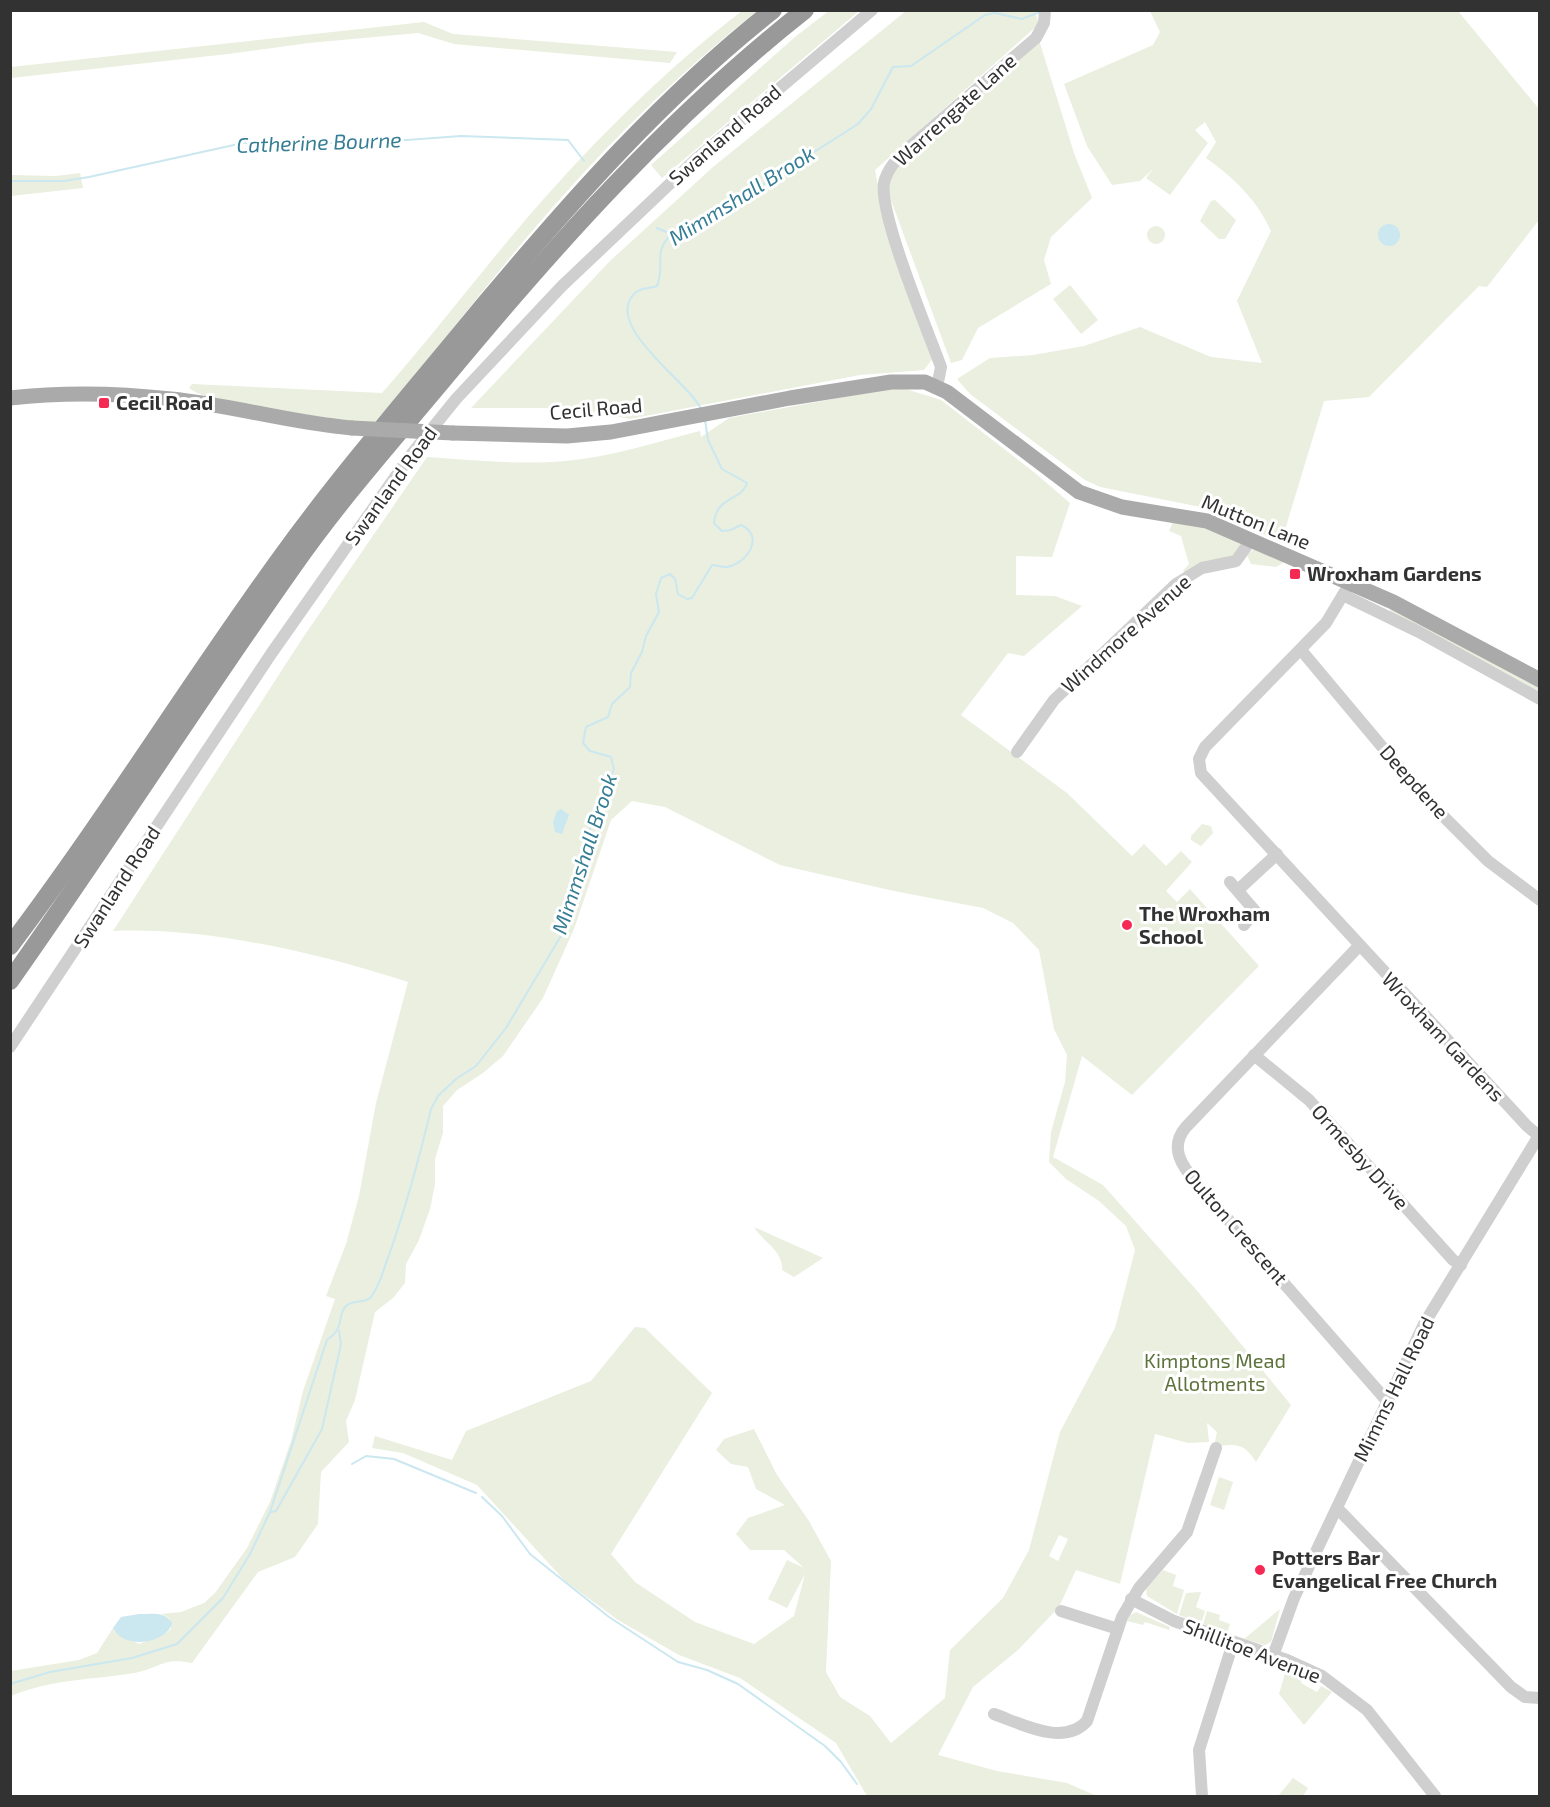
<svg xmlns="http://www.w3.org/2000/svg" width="1550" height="1807" viewBox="0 0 1550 1807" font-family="'Exo 2',sans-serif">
	<rect width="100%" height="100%" fill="#fff"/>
	<g fill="#eaefdf" fill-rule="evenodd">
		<polygon points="830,10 859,11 662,178 651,165 795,37"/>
		<path d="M742 11H757C686 67 620 131 560 199 495 272 438 351 373 424 337 420 214 408 189 388L192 384 382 393C435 333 482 270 534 210 597 138 666 69 742 11Z"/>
		<polygon points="906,11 1035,11 1039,24 875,170 882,207 933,358 924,370 860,375 630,419 575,408 471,408 610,261 713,167"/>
		<path d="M1150 11H1458L1539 109V220L1487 287 1479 286 1369 397 1324 401 1281 543 1216 510 1100 487 1085 480 970 394 957 379 990 358 1033 355 1084 346 1140 327 1211 357 1262 363 1237 301 1271 231C1257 200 1234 178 1206 158L1216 142 1205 122 1195 130 1208 143 1170 195 1146 178 1153 169 1140 181 1112 185 1087 146 1064 84 1153 45 1160 32Z"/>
		<polygon points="424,22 453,34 677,52 670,63 454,44 418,33 309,43 228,54 11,78 11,67"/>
		<polygon points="1039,40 1074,153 1092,198 1051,237 1044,260 1051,284 978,328 962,360 951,363 888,192 890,176 900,162"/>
		<polygon points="80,173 83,188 11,196 11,175 56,176"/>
		<polygon points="1215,200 1236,220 1225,239 1219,239 1200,221 1211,201"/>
		<circle cx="1156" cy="235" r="9"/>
		<polygon points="1070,285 1098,320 1081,334 1053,299"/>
		<path d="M899 387 941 400 1035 473 1070 503 1052 557 1016 556V595L1055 596 1082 606 1024 656 1008 653 961 715 1067 793 1132 856 1144 844 1166 866 1181 851 1192 862 1166 891 1177 902 1190 889 1259 966 1132 1095 1082 1056 1053 1157 1103 1185 1199 1293 1291 1405 1256 1462C1246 1446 1239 1443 1220 1446L1215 1442 1217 1432 1207 1423 1209 1442 1188 1443 1155 1434 1120 1584 1076 1570 1059 1607 1018 1650 973 1687 938 1755 997 1771 1067 1783 1097 1796H867L836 1743 740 1678 679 1655 618 1620 565 1581 477 1485 403 1453 372 1448 375 1436 452 1460 466 1431 591 1381 635 1327 645 1328 712 1393 611 1554 635 1582 695 1622 754 1644 794 1616 805 1574 787 1608 768 1599 787 1560 804 1568 784 1550H750L736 1534 748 1518 785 1505 756 1489 748 1467 731 1464 716 1450 724 1439 754 1429 777 1475 809 1521 831 1561 826 1672 840 1697 870 1716 891 1743 945 1698 950 1650 1003 1598 1029 1550 1060 1432 1115 1328 1135 1250 1126 1226 1099 1201 1066 1179 1049 1162 1051 1132 1065 1082 1067 1055 1054 1029 1039 950 1013 923 983 908 894 891 780 865 665 807 632 801 611 820 574 929 543 998 503 1056 483 1073 457 1090 443 1106V1133L435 1159V1184L430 1209 419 1240 406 1264 405 1283 393 1298 375 1312 355 1400 346 1421 349 1442 321 1472 318 1524 295 1557 258 1572 192 1663C162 1657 161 1668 134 1673 92 1680 51 1679 11 1696V1671L79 1660 97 1653 113 1628 115 1632 139 1644 166 1633 171 1629 169 1618 161 1614 181 1612 204 1603 215 1593 247 1548 270 1502 291 1441 303 1391 335 1299 326 1296 346 1244 359 1196 376 1103 408 982C318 953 208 927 113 931L302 639 427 457C473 460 519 465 565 461 611 457 656 442 700 431L701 437 729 418ZM1059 1535 1068 1539 1058 1561 1049 1556Z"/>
		<polygon points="1174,520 1183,520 1240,541 1241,544 1235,556 1186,573 1183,571 1189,564 1181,536 1169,531"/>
		<polygon points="1255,548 1283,561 1283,563 1276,567 1251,564 1247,555"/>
		<polygon points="1392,607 1539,685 1539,695 1388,613"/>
		<polygon points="1202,824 1211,826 1213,833 1201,846 1191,840 1191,836"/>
		<path d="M754 1227 823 1258 794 1277 782 1270C783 1250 763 1242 754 1227Z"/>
		<polygon points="1219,1477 1233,1482 1224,1510 1210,1505"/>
		<polygon points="1163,1570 1176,1575 1173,1586 1184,1590 1177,1614 1147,1596 1146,1589"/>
		<polygon points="1201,1592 1196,1607 1205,1611 1201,1624 1179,1615 1186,1593"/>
		<polygon points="1280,1609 1271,1642 1265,1645 1244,1639"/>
		<polygon points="1207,1611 1220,1615 1219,1620 1230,1624 1227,1633 1203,1625"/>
		<polygon points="1136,1612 1170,1627 1169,1630 1145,1622 1143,1625 1127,1621 1130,1615"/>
		<polygon points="1286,1670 1303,1677 1301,1683 1317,1692 1321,1686 1332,1692 1304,1725 1279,1694"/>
		<polygon points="1293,1778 1308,1788 1303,1796 1278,1796"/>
	</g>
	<g fill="#cbe7f0">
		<circle cx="1389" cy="235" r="11"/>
		<polygon points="561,809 569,815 562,834 555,832 553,822 557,811"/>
		<path d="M139 1614C151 1614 165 1611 172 1623 167 1644 123 1650 113 1628L121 1617Z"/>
	</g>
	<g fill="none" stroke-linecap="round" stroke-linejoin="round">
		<g stroke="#cbe7f0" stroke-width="2">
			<polyline points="1538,10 1540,12"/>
			<polyline points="10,181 64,181 89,177 243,143 366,143 461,136 568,140 584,161"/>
			<polyline points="657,228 671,234"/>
			<path d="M701 409C691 384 601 325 635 293 641 287 650 289 657 286 666 263 652 255 671 234L742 198 858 124 871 109 893 67 911 66 985 15 995 13 1022 19 1040 12"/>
			<polyline points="352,1464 366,1456 394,1459 476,1493"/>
			<polyline points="482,1497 502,1516 530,1554 609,1617 678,1662 707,1670 738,1684 825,1746 841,1762 857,1784"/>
			<polyline points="270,1512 276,1511 322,1429 341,1344 339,1331"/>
			<path d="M10 1684 50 1672 132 1658 177 1644 223 1598 250 1554 270 1512 327 1340C347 1325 336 1316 346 1306 353 1299 365 1304 371 1297 380 1286 384 1267 389 1255 406 1207 419 1159 431 1109L438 1096 456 1079 476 1066 506 1028 565 929 575 900 590 829 614 769 611 757 590 751 583 743 586 727 608 717 612 704 630 687 631 673 642 652 646 636 659 612 656 594 661 578 670 574 675 579 678 594 687 599 692 598 712 565C716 565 721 567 726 567 746 565 766 536 741 525L731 530 722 531 714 523C716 496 742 501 747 483L722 469 708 440 705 420"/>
		</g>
		<g stroke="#cfcfcf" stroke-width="12">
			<path d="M937 387 941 367C928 331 879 215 884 183 887 169 897 159 907 149L1036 38 1044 23 1045 10"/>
			<polyline points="1350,583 1326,623 1205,747 1199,759 1201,773 1527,1126 1539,1136"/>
			<polyline points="1343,595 1419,632 1540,699"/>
			<polyline points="1301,650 1425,798 1488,861 1540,900"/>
			<polyline points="1017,752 1054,700 1176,584 1202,568 1236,561 1251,540"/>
			<polyline points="1230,882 1255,911 1244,925"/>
			<polyline points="1238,890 1277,854"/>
			<path d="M1359 946 1186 1127C1168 1148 1183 1167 1197 1184L1387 1401"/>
			<polyline points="10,1047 271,654 410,456 456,399 562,286 696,159 872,10"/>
			<polyline points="1254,1055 1309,1100 1453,1260 1461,1265"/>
			<polyline points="1337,1508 1511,1687 1525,1697 1540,1698"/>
			<polyline points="1131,1599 1174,1621 1287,1660 1322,1676 1367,1710 1435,1796"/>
			<polyline points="1061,1611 1118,1629"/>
			<polyline points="1273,1656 1294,1598 1424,1324 1540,1134"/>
			<path d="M994 1714C1022 1724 1064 1747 1087 1721L1122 1617 1139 1588 1187 1532 1216 1448"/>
			<polyline points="1202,1796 1199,1750 1233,1643"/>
		</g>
		<g stroke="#aaa" stroke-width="15">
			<path d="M10 398C63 392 118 393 171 399 232 405 291 423 352 428"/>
			<polyline points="453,433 567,436 611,432 790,398 891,382 925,382 947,392 1079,492 1122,507 1207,521 1393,602 1540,680"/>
		</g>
		<g stroke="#999" stroke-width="18">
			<path d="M10 946C106 819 189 684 282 556 345 469 416 388 484 305 573 199 664 96 773 10"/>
			<path d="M10 981C106 845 196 704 292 568 338 502 392 441 443 380 554 246 668 118 805 10"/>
		</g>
		<polyline stroke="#aaa" stroke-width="15" points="352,428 453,433"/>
	</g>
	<g fill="#f42954" stroke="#fff" stroke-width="2">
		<rect x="98" y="397" width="12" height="12" rx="3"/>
		<rect x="1289" y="568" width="12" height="12" rx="3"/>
		<circle cx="1127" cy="925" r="6"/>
		<circle cx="1260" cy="1570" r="6"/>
	</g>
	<g text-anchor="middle" stroke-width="6" stroke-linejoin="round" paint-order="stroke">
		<g font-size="20" fill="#323232" stroke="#fff">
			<text transform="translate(955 110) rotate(-42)" y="7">Warrengate Lane</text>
			<text transform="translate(725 135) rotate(-41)" y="7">Swanland Road</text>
			<text transform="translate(596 409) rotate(-5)" y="7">Cecil Road</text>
			<text transform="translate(391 486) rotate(-54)" y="7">Swanland Road</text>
			<text transform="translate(1256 522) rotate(22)" y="7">Mutton Lane</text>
			<text transform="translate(1126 634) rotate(-42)" y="7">Windmore Avenue</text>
			<text transform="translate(1414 782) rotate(48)" y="7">Deepdene</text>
			<text transform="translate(117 887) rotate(-57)" y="7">Swanland Road</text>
			<text transform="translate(1443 1037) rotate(47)" y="7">Wroxham Gardens</text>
			<text transform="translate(1360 1157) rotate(48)" y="7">Ormesby Drive</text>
			<text transform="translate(1236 1227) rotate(49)" y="7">Oulton Crescent</text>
			<text transform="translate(1394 1389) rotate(-64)" y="7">Mimms Hall Road</text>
			<text transform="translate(1252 1651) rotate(21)" y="7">Shillitoe Avenue</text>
		</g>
		<g font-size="20" font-weight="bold" fill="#323232" stroke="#fff" text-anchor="start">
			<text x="116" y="410">Cecil Road</text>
			<text x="1307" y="581">Wroxham Gardens</text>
			<text x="1139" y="921">The Wroxham<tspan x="1139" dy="23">School</tspan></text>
			<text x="1272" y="1565">Potters Bar<tspan x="1272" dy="23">Evangelical Free Church</tspan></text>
		</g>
		<g font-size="20" fill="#5c723a" stroke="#fff">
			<text x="1215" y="1368">Kimptons Mead<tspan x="1215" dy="23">Allotments</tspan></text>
		</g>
		<g font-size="21" font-style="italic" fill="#357d95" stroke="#fff">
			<text transform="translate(319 143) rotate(-2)" y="7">Catherine Bourne</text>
			<text transform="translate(742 196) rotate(-32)" y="7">Mimmshall Brook</text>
			<text transform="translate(585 854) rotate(-72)" y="7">Mimmshall Brook</text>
		</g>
	</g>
	<rect width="1550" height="1807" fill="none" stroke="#323232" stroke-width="24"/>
</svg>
